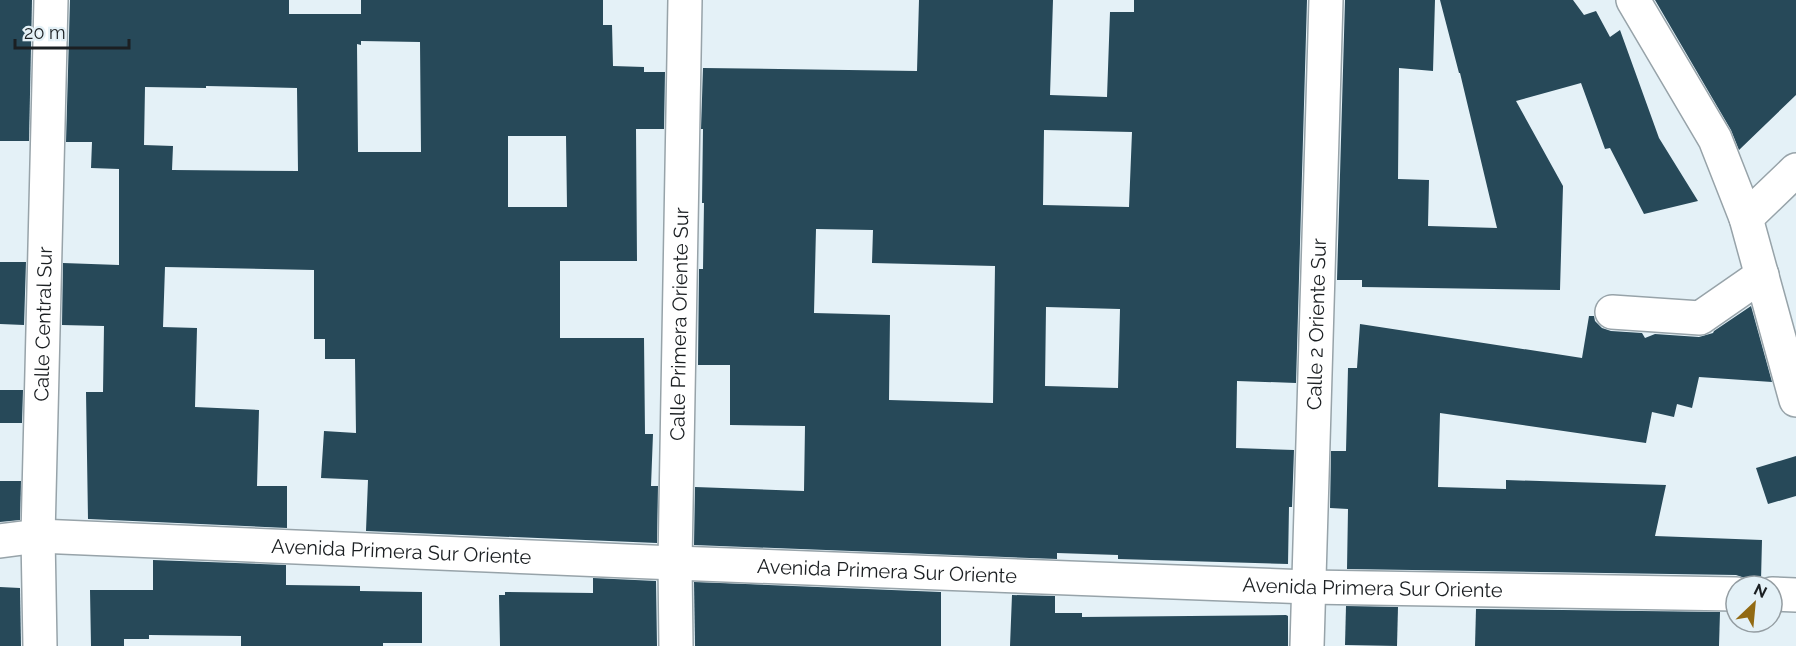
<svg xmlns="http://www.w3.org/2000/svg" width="1796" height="646" viewBox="0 0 1796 646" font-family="Raleway,sans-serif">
	<rect width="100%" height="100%" fill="#e4f1f7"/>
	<g fill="#274959" fill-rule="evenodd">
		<polygon points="0,0 32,0 29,141 0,141"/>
		<path d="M70 0H289V14H361V45L357 44 358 152H421L420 42 361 41V0H603V25H612L613 66 644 67V72H665L664 129H636L637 261H560V338H644L645 434H653L651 486H658L657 543 366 531 368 480 321 478 324 431 356 433 355 359H325V339H314V270L165 267 163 327 197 328 195 407 259 410 257 486H287V528L88 519 86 392H103L104 326 62 325 63 263 119 265V169L91 168 92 142H66ZM206 86 297 88 298 171 172 170 173 146 144 145 145 87 206 88ZM508 136H566L567 207H508Z"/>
		<path d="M919 0H1053L1050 95 1107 97 1110 12H1134V0H1307L1296 383 1237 381 1236 448 1294 450 1292 507H1289L1288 564 1118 559V555L1057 553V559L694 545 695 487 804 491 805 426 730 425V365H698L699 269H703L704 203H702L703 129H701L703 68 917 71ZM1044 130 1132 132 1129 207 1043 205ZM816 229 873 230 872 263 995 266 993 403 889 400 890 315 814 313ZM1046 307 1120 309 1118 388 1045 386Z"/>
		<polygon points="1345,0 1435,0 1433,71 1399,68 1398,179 1429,180 1428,226 1497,228 1460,73 1459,73 1440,0 1573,0 1584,15 1596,11 1610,37 1620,30 1659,138 1698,201 1644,214 1610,148 1605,149 1581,83 1516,101 1563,186 1560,290 1362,287 1362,280 1337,280"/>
		<polygon points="1655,0 1796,0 1796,95 1739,150 1731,130"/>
		<polygon points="0,262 26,262 24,325 0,324"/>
		<polygon points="1751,306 1772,382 1699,377 1692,408 1677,404 1674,417 1652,412 1646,443 1440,413 1438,487 1506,489 1506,480 1666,485 1655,536 1762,540 1761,580 1756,585 1752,585 1745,578 1736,575 1347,569 1348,509 1330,508 1331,451 1346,451 1348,368 1357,368 1360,324 1582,358 1589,316 1594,316 1595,321 1602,328 1611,331 1642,333 1645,338 1655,334 1699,337 1713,333 1714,331"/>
		<polygon points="0,390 23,390 22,423 0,423"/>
		<polygon points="1796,456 1796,496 1768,504 1756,468"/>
		<polygon points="0,481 21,481 20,520 0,522"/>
		<polygon points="153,560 286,565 286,585 360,586 360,591 422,592 422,643 383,643 383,646 241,646 241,636 149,635 149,639 124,639 124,646 91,646 90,590 153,590"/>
		<polygon points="593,578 656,581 657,646 500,646 499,595 505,595 505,592 593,593"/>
		<polygon points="694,582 941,592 941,646 695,646"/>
		<polygon points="0,587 20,588 21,646 0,646"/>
		<polygon points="1012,595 1055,596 1055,613 1082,613 1082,617 1286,615 1288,616 1288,646 1010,646"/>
		<polygon points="1346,606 1398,607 1397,646 1345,645"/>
		<polygon points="1476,609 1720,612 1719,646 1475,646"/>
	</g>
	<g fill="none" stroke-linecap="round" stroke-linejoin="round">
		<defs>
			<g id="minor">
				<polyline points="1746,218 1796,170"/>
				<polyline points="1612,312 1700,318 1762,275"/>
				<path id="s1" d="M0 541 38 536 675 563 1308 587 1736 594"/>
				<polyline points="1772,594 1796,595"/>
				<path id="s2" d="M40 646 38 536 51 0"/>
				<path id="s3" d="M676 646 675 563 685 0"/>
				<path id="s4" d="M1307 646 1326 0"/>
			</g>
			<polyline id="tertiary" points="1633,0 1715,139 1746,218 1796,400"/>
		</defs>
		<use href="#minor" stroke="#97a3a9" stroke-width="36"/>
		<use href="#tertiary" stroke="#97a3a9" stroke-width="36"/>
		<use href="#minor" stroke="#fff" stroke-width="33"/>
		<use href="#tertiary" stroke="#fff" stroke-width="33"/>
	</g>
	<g text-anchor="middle" stroke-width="6" stroke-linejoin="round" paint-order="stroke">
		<g font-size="20" fill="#1b1f22" stroke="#e4f1f7">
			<text dy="7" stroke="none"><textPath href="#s2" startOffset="322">Calle Central Sur</textPath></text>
			<text dy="7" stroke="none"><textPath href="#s3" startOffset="322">Calle Primera Oriente Sur</textPath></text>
			<text dy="7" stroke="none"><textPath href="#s4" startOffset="322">Calle 2 Oriente Sur</textPath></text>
			<text dy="7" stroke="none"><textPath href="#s1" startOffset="402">Avenida Primera Sur Oriente</textPath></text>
			<text dy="7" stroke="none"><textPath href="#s1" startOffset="888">Avenida Primera Sur Oriente</textPath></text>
			<text dy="7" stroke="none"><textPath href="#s1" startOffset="1374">Avenida Primera Sur Oriente</textPath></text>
		</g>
	</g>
	<g transform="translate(1754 604) rotate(26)"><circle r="28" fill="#e4f1f7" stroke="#949da2" stroke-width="1.5"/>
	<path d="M0-4.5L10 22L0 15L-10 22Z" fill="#926a13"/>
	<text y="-9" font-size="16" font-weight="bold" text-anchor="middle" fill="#1b1f22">N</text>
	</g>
	<path d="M15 39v9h114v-9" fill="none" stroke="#1b1f22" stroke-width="3"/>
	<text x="24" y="39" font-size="18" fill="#1b1f22" stroke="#e4f1f7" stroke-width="4.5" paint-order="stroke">20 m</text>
</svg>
